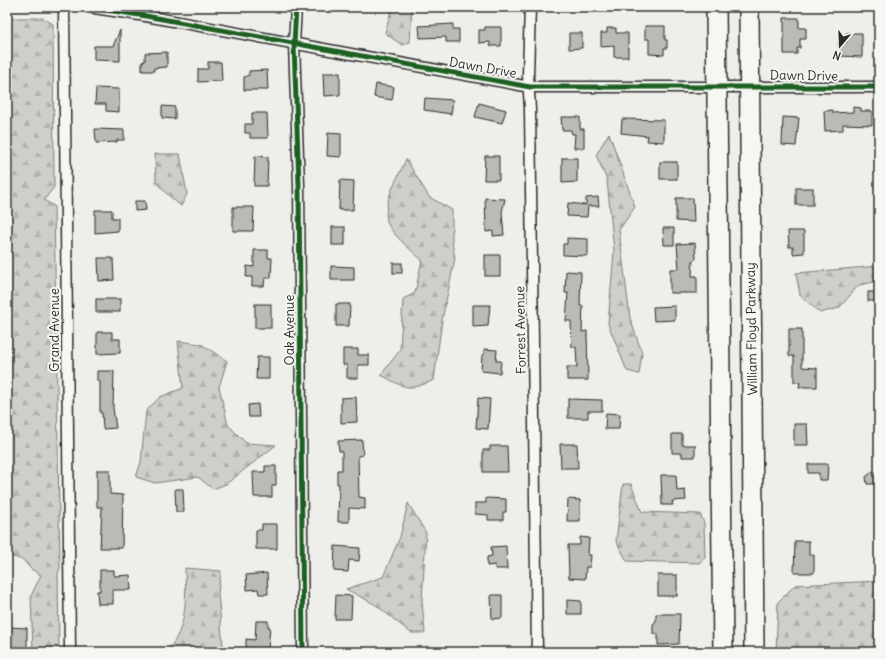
<svg xmlns="http://www.w3.org/2000/svg" width="886" height="659" viewBox="0 0 886 659" font-family="Delius,sans-serif">
	<defs>
		<pattern id="forest-firs" width="22" height="20" patternUnits="userSpaceOnUse"><rect width="22" height="20" fill="#cececa"/><path d="M5 1l3.5 6h-7zM16 11l3.5 6h-7z" fill="#b1b1ae"/></pattern>
	</defs>
	<rect width="100%" height="100%" fill="#eeeeea"/>
	<filter id="ink" filterUnits="userSpaceOnUse"><feTurbulence type="fractalNoise" baseFrequency=".025" numOctaves="2"/><feDisplacementMap in="SourceGraphic" scale="8" xChannelSelector="R" yChannelSelector="G"/><feConvolveMatrix kernelMatrix="1 2 1 2 8 2 1 2 1" color-interpolation-filters="sRGB"/></filter>
	<g filter="url(#ink)">
		<g fill="url(#forest-firs)" stroke="#7c7c7a">
			<polygon points="392,7 412,7 410,42 402,45 385,33"/>
			<polygon points="7,18 43,18 53,24 54,187 44,200 54,206 60,568 58,573 59,652 33,652 31,596 41,575 31,569 23,560 7,555 7,201 9,172 7,159"/>
			<polygon points="609,133 635,207 619,230 630,318 642,353 639,374 627,371 608,324 614,251 607,180 596,155"/>
			<polygon points="155,154 180,154 187,194 181,206 168,195 156,182"/>
			<path d="M406 159 429 197 452 210V242L455 258 442 320 434 380C407 392 406 388 381 375L400 350 403 299 415 293 422 260C413 252 389 232 387 221 383 200 398 178 406 159Z"/>
			<polygon points="879,266 879,281 859,285 839,308 820,313 800,295 796,273"/>
			<polygon points="178,341 201,344 227,361 219,387 228,425 246,443 276,445 226,484 213,489 198,477 155,483 136,477 141,462 146,411 160,397 183,388"/>
			<polygon points="623,484 631,484 642,512 700,514 704,523 705,558 699,563 627,561 616,541"/>
			<polygon points="408,503 426,533 422,601 425,633 411,633 376,605 346,589 383,577 400,537"/>
			<path d="M185 568 221 571 218 593 223 646 222 652H166C188 629 186 598 185 568Z"/>
			<polygon points="879,581 879,652 776,652 778,602 795,585"/>
		</g>
		<g fill="#babab7" stroke="#2b2b2b">
			<polygon points="784,18 799,18 799,28 806,28 806,39 800,39 800,48 797,48 797,54 784,54"/>
			<polygon points="453,24 453,29 459,29 459,42 446,42 446,37 420,38 419,26"/>
			<polygon points="645,26 665,26 665,40 667,40 667,48 664,48 664,55 649,54 649,39 645,39"/>
			<polygon points="485,27 501,27 501,46 490,46 490,42 479,43 479,30 485,30"/>
			<polygon points="607,28 616,28 616,33 628,33 628,57 614,57 614,46 601,47 601,33 607,33"/>
			<polygon points="120,30 120,61 94,60 94,46 113,46"/>
			<polygon points="569,33 582,33 582,48 569,49"/>
			<polygon points="846,33 862,33 862,57 839,56 838,42 847,42"/>
			<polygon points="167,52 167,67 154,68 154,71 142,71 142,62 145,61 145,53"/>
			<polygon points="208,62 221,62 222,81 198,82 198,69 208,69"/>
			<polygon points="267,70 268,90 244,90 244,77 249,75 249,71"/>
			<polygon points="323,73 340,73 340,95 324,96"/>
			<polygon points="376,84 394,87 392,100 374,97"/>
			<polygon points="96,88 119,89 119,112 106,111 106,104 95,104"/>
			<polygon points="425,98 453,100 451,114 424,110"/>
			<polygon points="479,103 506,110 502,123 475,117"/>
			<polygon points="162,106 175,107 175,119 162,118"/>
			<polygon points="853,107 861,108 861,111 872,111 872,125 843,124 843,130 825,131 824,111 833,110 833,113 853,112"/>
			<polygon points="252,113 267,113 268,138 250,138 250,133 245,133 245,124 252,124"/>
			<polygon points="561,117 580,117 580,129 584,129 584,148 574,148 575,134 572,134 571,130 562,130"/>
			<polygon points="783,117 799,118 796,146 782,145"/>
			<polygon points="622,119 664,120 664,142 647,141 648,136 621,133"/>
			<polygon points="95,129 124,130 124,140 117,140 117,142 96,143"/>
			<polygon points="328,133 341,134 341,157 327,156"/>
			<polygon points="255,156 268,157 267,186 254,186"/>
			<polygon points="485,156 499,156 499,180 484,180"/>
			<polygon points="562,158 577,158 577,182 562,183"/>
			<rect x="660" y="162" width="17" height="17"/>
			<polygon points="340,180 354,181 353,210 339,210"/>
			<rect x="796" y="188" width="17" height="17"/>
			<polygon points="598,197 599,206 588,206 587,217 567,216 568,203 586,205 586,198"/>
			<polygon points="485,198 505,199 502,212 504,235 493,236 493,231 486,232"/>
			<polygon points="676,198 693,198 694,222 676,221"/>
			<polygon points="135,201 145,201 146,210 135,211"/>
			<polygon points="233,207 254,207 253,231 233,231"/>
			<polygon points="95,210 112,210 112,218 118,218 118,231 95,233"/>
			<rect x="332" y="227" width="13" height="18"/>
			<polygon points="663,228 674,228 674,245 664,245"/>
			<polygon points="788,231 804,231 804,253 793,254 793,247 789,247"/>
			<polygon points="567,238 588,239 588,256 563,255 563,244 567,244"/>
			<polygon points="695,243 696,259 693,260 692,276 697,276 697,293 670,293 670,269 679,269 677,244"/>
			<polygon points="254,250 268,250 268,258 272,258 271,278 265,278 264,286 252,286 252,277 246,277 247,266 254,267"/>
			<rect x="485" y="255" width="15" height="21"/>
			<polygon points="98,258 113,258 114,280 99,281"/>
			<rect x="393" y="263" width="9" height="10"/>
			<polygon points="331,266 354,267 354,280 331,280"/>
			<polygon points="566,271 581,272 580,306 583,306 582,332 587,331 588,380 567,380 567,367 577,367 576,347 572,347 571,321 566,321 568,293 565,293"/>
			<rect x="868" y="292" width="11" height="9"/>
			<rect x="96" y="299" width="24" height="13"/>
			<rect x="255" y="304" width="16" height="24"/>
			<polygon points="336,304 350,304 349,326 336,326"/>
			<polygon points="473,305 490,305 488,326 473,327"/>
			<polygon points="675,306 675,320 654,321 653,307"/>
			<polygon points="789,329 802,329 802,367 817,368 817,387 799,387 800,382 794,382 794,356 789,356"/>
			<polygon points="97,332 112,332 112,339 120,339 120,353 97,354"/>
			<polygon points="343,349 358,349 358,355 369,355 369,365 358,365 358,378 347,378 347,365 343,365"/>
			<polygon points="484,349 497,350 496,361 501,361 500,373 481,371 482,355 484,355"/>
			<polygon points="257,357 269,357 269,379 256,379"/>
			<polygon points="97,371 114,371 113,408 116,428 103,429 102,413 100,413 100,381 97,381"/>
			<polygon points="356,397 357,422 341,423 341,398"/>
			<polygon points="478,398 490,399 488,429 476,428"/>
			<polygon points="568,399 602,400 602,411 588,411 588,418 568,418"/>
			<polygon points="258,404 259,417 249,417 248,405"/>
			<polygon points="606,413 620,414 619,429 605,429"/>
			<polygon points="794,424 807,424 808,445 794,445"/>
			<polygon points="672,434 682,434 682,445 695,445 695,457 682,457 682,453 672,453"/>
			<polygon points="362,440 363,455 358,456 359,497 365,498 365,509 349,508 349,522 338,522 339,484 337,484 337,470 342,470 342,451 339,451 338,441"/>
			<polygon points="560,444 577,444 578,468 561,468"/>
			<polygon points="490,446 507,446 508,472 483,472 483,450 490,450"/>
			<polygon points="808,464 828,464 827,480 819,480 819,473 808,473"/>
			<polygon points="265,466 276,466 276,485 272,486 272,497 254,497 253,472 265,472"/>
			<polygon points="97,470 110,470 110,494 123,495 122,548 100,548 102,507 97,507"/>
			<polygon points="873,471 879,477 879,484 867,484 866,477"/>
			<polygon points="661,475 676,475 677,491 685,490 686,500 672,501 673,505 662,505"/>
			<polygon points="175,489 183,489 184,512 176,512"/>
			<polygon points="486,498 506,499 506,512 503,512 503,520 488,520 488,515 475,514 475,503 486,503"/>
			<polygon points="568,499 580,500 580,521 567,521"/>
			<polygon points="262,524 277,524 277,549 256,549 256,530 262,530"/>
			<polygon points="580,537 589,538 588,555 591,555 590,567 586,567 585,579 569,578 568,545 580,545"/>
			<polygon points="795,541 809,541 809,555 814,555 814,573 794,573"/>
			<polygon points="335,546 360,548 359,561 349,560 348,572 334,571"/>
			<polygon points="506,546 507,569 495,569 495,565 487,566 487,557 492,556 491,547"/>
			<polygon points="100,570 114,570 114,576 130,575 131,590 113,590 113,604 98,604 97,591 100,591"/>
			<polygon points="267,573 268,594 259,594 258,589 247,590 246,575"/>
			<rect x="658" y="575" width="19" height="21"/>
			<polygon points="336,595 352,596 351,619 335,619"/>
			<polygon points="491,595 502,595 502,618 492,619"/>
			<polygon points="567,600 581,601 581,614 567,614"/>
			<polygon points="656,614 680,614 679,644 658,645 658,634 653,634 653,624 656,621"/>
			<polygon points="256,621 268,621 268,627 270,627 268,649 246,648 246,639 255,640"/>
			<polygon points="9,627 27,628 27,650 9,652"/>
		</g>
		<g fill="none" stroke-linecap="round" stroke-linejoin="round">
			<defs>
				<g id="street">
					<polyline points="64,7 70,652"/>
					<polyline points="88,7 146,16 530,87 879,87"/>
					<polyline points="296,7 294,44 299,185 303,652"/>
					<polyline points="530,7 528,75 530,110 537,652"/>
				</g>
				<g id="highway">
					<polyline points="716,7 723,652"/>
					<polyline points="749,7 754,652"/>
				</g>
			</defs>
			<use href="#street" stroke="#2b2b2b" stroke-width="13"/>
			<use href="#highway" stroke="#2b2b2b" stroke-width="22"/>
			<use href="#street" stroke="#f6f6f2" stroke-width="10"/>
			<use href="#highway" stroke="#f6f6f2" stroke-width="19"/>
			<defs>
				<g id="cycleway">
					<polyline points="88,7 146,16 530,87 879,87"/>
					<polyline points="296,7 294,44 299,185 303,652"/>
				</g>
			</defs>
			<use href="#cycleway" stroke="#f6f6f2" stroke-width="8"/>
			<use href="#cycleway" stroke="#1b5e20" stroke-width="5"/>
		</g>
	</g>
	<g text-anchor="middle" stroke-width="4" stroke-linejoin="round" paint-order="stroke">
		<g font-size="13" fill="#2b2b2b" stroke="#f6f6f2">
			<text transform="translate(483 67) rotate(10)" y="5">Dawn Drive</text>
			<text transform="translate(804 75) rotate(1)" y="5">Dawn Drive</text>
			<text transform="translate(751 329) rotate(-91)" y="5">William Floyd Parkway</text>
			<text transform="translate(54 330) rotate(-90)" y="5">Grand Avenue</text>
			<text transform="translate(289 330) rotate(-90)" y="5">Oak Avenue</text>
			<text transform="translate(520 330) rotate(-91)" y="5">Forrest Avenue</text>
		</g>
	</g>
	<rect width="886" height="659" fill="none" stroke="#f6f6f2" stroke-width="24"/>
	<rect x="12" y="12" width="862" height="635" fill="none" stroke="#2b2b2b" stroke-width="1.5" filter="url(#ink)"/>
	<g transform="translate(840 46) rotate(199)" stroke="#f6f6f2" stroke-width="3" paint-order="stroke">
	<path d="M0-3L7 15L0 10L-7 15Z" fill="#2b2b2b"/>
	<text y="-6" font-size="11" font-weight="bold" text-anchor="middle" fill="#2b2b2b">N</text>
	</g>
</svg>
